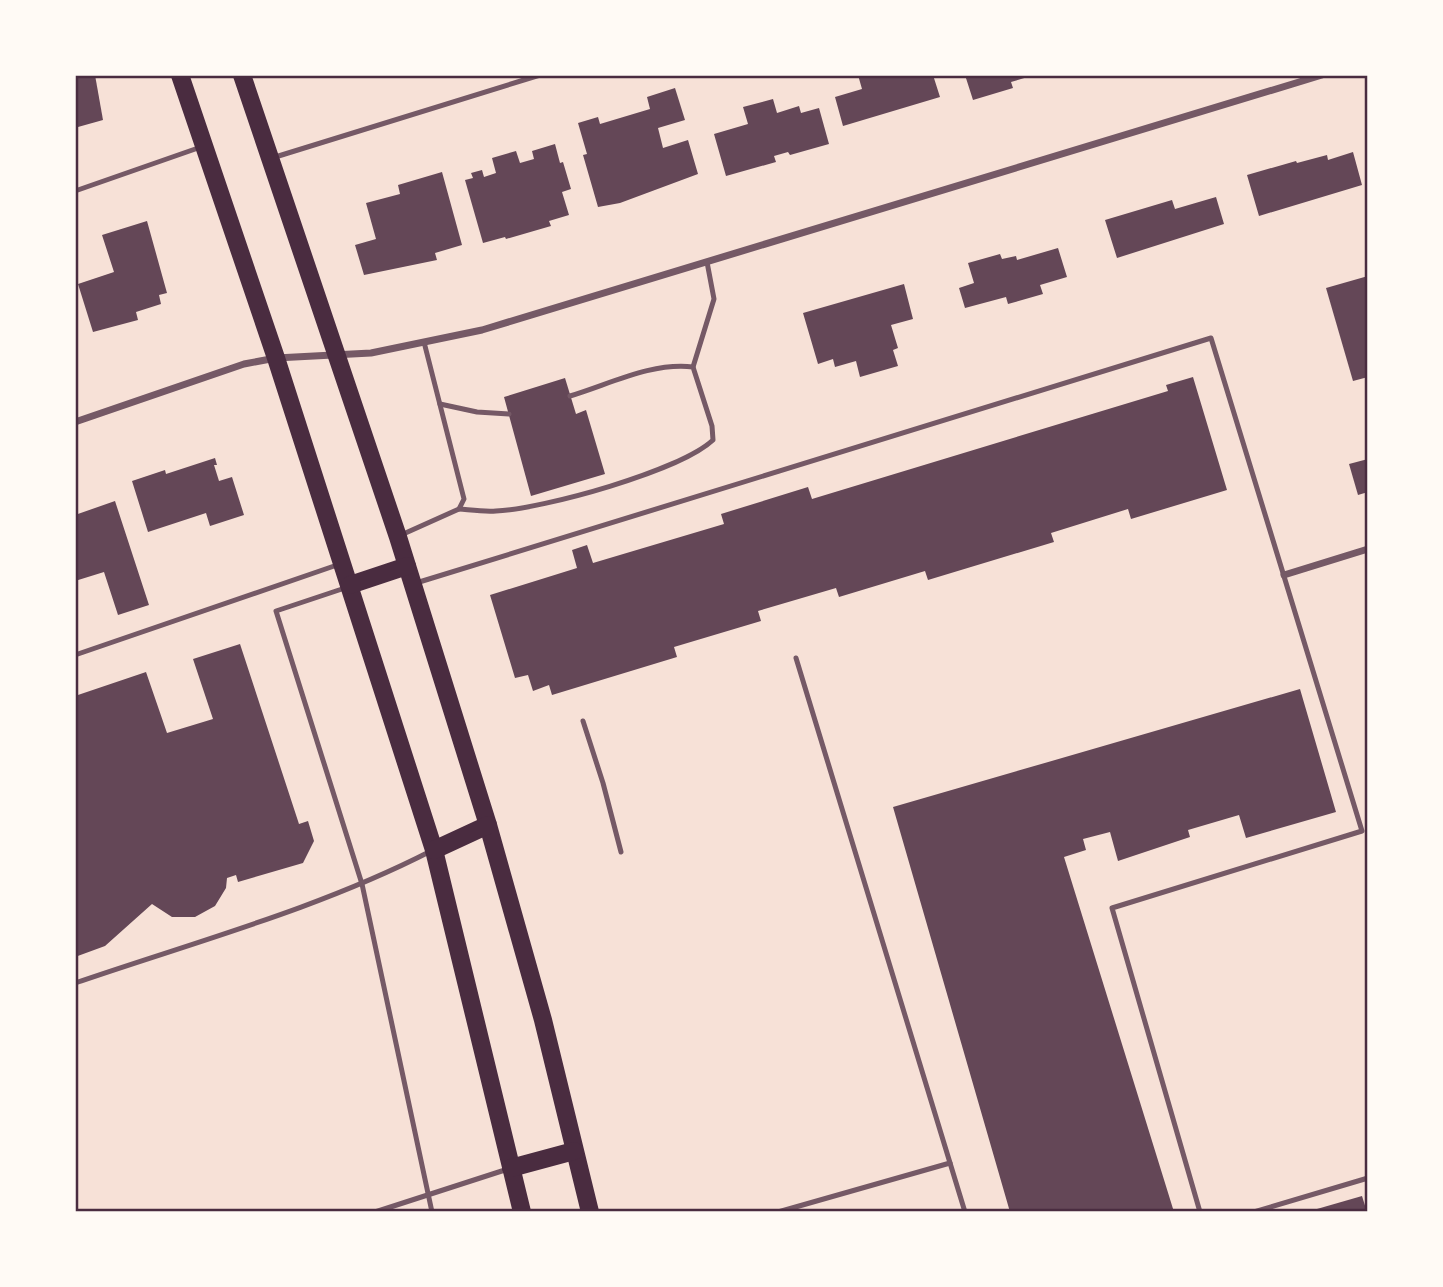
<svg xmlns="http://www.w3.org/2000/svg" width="1443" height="1287" viewBox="0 0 1443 1287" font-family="'PT Sans',sans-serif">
	<rect width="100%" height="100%" fill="#f7e1d7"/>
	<g fill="#644757">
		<polygon points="75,75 95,75 103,120 78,127 75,124"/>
		<polygon points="858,75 933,75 940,97 843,126 835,97 862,89"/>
		<polygon points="965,75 1030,75 1031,76 1011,82 1013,88 973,100"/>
		<polygon points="675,88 685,120 658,128 663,148 688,140 698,174 620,203 598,207 583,155 587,154 578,123 598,117 600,124 650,109 647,97"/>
		<polygon points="773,99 777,113 799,106 801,113 819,108 829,144 790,155 788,152 774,156 776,162 726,176 714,134 748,124 743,107"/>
		<polygon points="555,144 560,163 563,162 571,189 562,192 569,215 549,221 551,226 506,239 505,237 483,243 465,180 473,178 471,173 482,170 484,177 496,173 492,158 516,151 520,163 534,159 532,151"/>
		<polygon points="1353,152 1362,185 1259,216 1247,175 1296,161 1297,163 1327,155 1328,160"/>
		<polygon points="442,172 462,245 435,253 437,260 364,275 355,245 376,239 366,203 400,194 398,185"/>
		<polygon points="1216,197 1224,224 1117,258 1105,220 1172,200 1175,209"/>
		<polygon points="147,221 167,293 159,295 161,304 136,312 138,320 93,332 78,284 114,272 102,235"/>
		<polygon points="1058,248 1067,277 1040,285 1043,294 1008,304 1006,297 965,308 959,288 974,283 968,263 1000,254 1002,259 1016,256 1017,260"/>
		<polygon points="1368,276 1368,377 1353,381 1326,288"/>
		<polygon points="904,284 913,319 891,325 898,348 893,350 898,366 860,377 856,361 835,367 833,359 818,364 803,313"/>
		<polygon points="1193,377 1227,490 1131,519 1128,509 1051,533 1054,542 928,580 925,571 839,597 836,588 758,611 761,621 674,647 677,657 552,695 549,685 533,691 528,675 515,678 490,595 577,568 572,550 587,545 593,563 724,524 721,514 808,487 812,499 1168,391 1166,385"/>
		<polygon points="565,378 576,414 586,410 605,474 531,496 504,397"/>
		<polygon points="215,458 217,465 214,465 219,481 232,477 244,515 210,526 206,513 148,532 132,481 165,470 166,474"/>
		<polygon points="1368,459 1368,492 1358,495 1349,464"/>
		<polygon points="115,501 149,605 118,615 104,572 75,581 75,515"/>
		<polygon points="240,644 299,824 308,821 314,841 303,863 238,882 236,875 227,878 226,888 215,906 195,917 172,917 152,904 105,946 75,957 75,696 146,672 167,733 213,719 193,659"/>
		<polygon points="1300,689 1336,812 1246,838 1239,815 1188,830 1190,837 1118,861 1110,832 1083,839 1086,850 1064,857 1174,1212 1010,1212 893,807"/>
		<polygon points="1362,1196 1367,1212 1310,1212 1310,1211"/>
	</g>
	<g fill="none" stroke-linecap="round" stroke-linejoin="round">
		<g stroke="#755966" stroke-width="5">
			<polyline points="272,158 540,75"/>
			<polyline points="75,191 201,147"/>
			<polyline points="693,367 714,299 707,262"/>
			<polyline points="440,404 477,412 509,414"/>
			<path d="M459 509C471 510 484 512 496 511 543 509 680 471 713 440L712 426 693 367C652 362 610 384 570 396"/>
			<polyline points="401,535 459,509 464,499 424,342"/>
			<polyline points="416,583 1211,338 1362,831 1112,908 1200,1212"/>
			<polyline points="345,588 276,611 362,884 432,1212"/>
			<polyline points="75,655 340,564"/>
			<polyline points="796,658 965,1212"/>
			<polyline points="583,721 603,783 621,852"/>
			<path d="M75 983C194 942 318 909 431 851"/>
			<polyline points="375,1212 508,1169"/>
			<polyline points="778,1212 950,1163"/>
			<polyline points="1254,1212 1368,1178"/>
		</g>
		<g stroke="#755966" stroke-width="7">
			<polyline points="75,422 244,364 276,358 371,353 482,330 1322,75"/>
			<polyline points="1284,575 1368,549"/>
		</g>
		<g stroke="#4a2c40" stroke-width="18">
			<polyline points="180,75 276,358 434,850 522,1212"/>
			<polyline points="242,75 398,537 488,825 543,1020 590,1212"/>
			<polyline points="350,585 407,566"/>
			<polyline points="434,850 488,825"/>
			<polyline points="511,1168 574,1151"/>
		</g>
	</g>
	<rect width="1443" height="1287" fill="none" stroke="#fffaf5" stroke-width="154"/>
	<rect x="77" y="77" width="1289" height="1133" fill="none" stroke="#4a2c40" stroke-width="2.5"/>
</svg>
